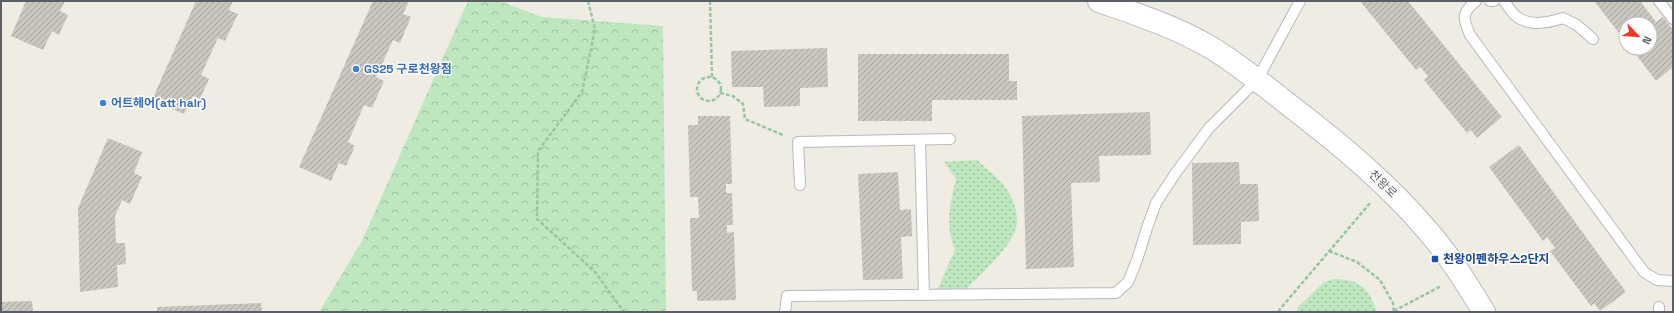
<svg xmlns="http://www.w3.org/2000/svg" width="1674" height="313" viewBox="0 0 1674 313" font-family="'Space Grotesk','Noto Sans KR',sans-serif">
	<defs>
		<pattern id="grass-dots" width="8" height="8" patternUnits="userSpaceOnUse"><rect width="8" height="8" fill="#bee7bf"/><path d="M2 2h.1M6 6h.1" fill="none" stroke="#9dbe9f" stroke-width="1.8" stroke-linecap="round"/></pattern>
		<pattern id="forest-crowns" width="20" height="18" patternUnits="userSpaceOnUse"><rect width="20" height="18" fill="#bee7bf"/><path d="M2 6a3 3 0 1 1 6 0M12 15a3 3 0 1 1 6 0" fill="none" stroke="#9dbe9f"/></pattern>
		<pattern id="building-hatch" width="6" height="6" patternUnits="userSpaceOnUse"><rect width="6" height="6" fill="#cac6c0"/><path d="M-1 1l2-2M0 6l6-6M5 7l2-2" fill="none" stroke="#a7a4a0"/></pattern>
	</defs>
	<rect width="100%" height="100%" fill="#efece3"/>
	<g fill="url(#grass-dots)">
		<path d="M977 160C985 168 995 175 1002 183 1012 194 1020 214 1016 228 1011 248 976 279 961 294L935 295 955 250C945 227 950 203 956 179L944 162Z"/>
		<path d="M1333 279C1359 279 1369 288 1377 312H1297L1298 307 1323 283Z"/>
	</g>
	<polygon fill="url(#forest-crowns)" points="468,1 499,1 542,17 663,26 666,312 319,312 362,241"/>
	<g fill="url(#building-hatch)">
		<polygon points="26,1 65,1 60,11 68,15 59,35 52,31 43,50 11,36"/>
		<polygon points="196,1 233,1 229,10 238,14 225,41 218,38 201,75 209,79 200,99 193,96 184,114 152,100"/>
		<polygon points="373,1 409,1 403,14 411,17 400,43 393,40 376,77 384,81 372,108 364,105 348,142 355,146 346,166 339,163 331,181 299,167"/>
		<polygon points="1360,1 1408,1 1502,117 1477,138 1471,130 1467,133 1424,80 1428,76 1420,67 1416,70"/>
		<polygon points="1594,1 1640,1 1656,22 1663,17 1673,30 1673,67 1656,81 1631,48 1650,48 1650,24 1626,24 1626,42"/>
		<polygon points="827,48 828,87 800,88 800,106 764,107 763,87 732,87 731,51"/>
		<polygon points="858,54 1009,54 1009,81 1017,81 1017,100 932,100 932,121 858,121"/>
		<polygon points="1150,112 1151,155 1099,156 1100,182 1071,183 1074,267 1026,269 1022,116"/>
		<polygon points="698,116 730,116 732,184 726,184 726,193 732,193 733,225 727,225 727,233 734,232 736,300 697,301 697,291 692,291 690,218 699,218 698,197 690,197 688,125 698,125"/>
		<polygon points="108,138 142,152 134,173 142,177 130,204 122,200 115,216 116,243 125,243 126,264 117,265 118,287 80,292 78,208"/>
		<polygon points="1519,145 1626,292 1600,311 1594,303 1591,306 1550,251 1555,248 1547,237 1543,241 1489,167"/>
		<polygon points="1239,162 1240,184 1258,184 1259,221 1241,222 1241,244 1193,245 1192,163"/>
		<polygon points="898,172 900,210 911,209 912,236 901,237 903,279 863,280 858,174"/>
		<polygon points="32,301 33,312 1,312 1,302"/>
		<polygon points="261,303 262,312 157,312 157,307"/>
	</g>
	<g fill="none" stroke-linecap="round" stroke-linejoin="round">
		<defs>
			<g id="lane">
				<path d="M1476 1C1461 13 1463 19 1470 35L1644 272 1657 280 1673 281"/>
				<polyline points="1490,1 1494,1"/>
				<path d="M1504 1C1508 6 1511 12 1516 16 1529 27 1548 23 1563 18L1577 25 1593 39"/>
				<polyline points="1659,1 1673,19"/>
				<polyline points="920,140 924,295"/>
				<polyline points="800,185 798,142 950,139"/>
				<polyline points="1659,307 1659,312"/>
				<polyline points="785,312 787,296 1116,293 1128,282 1137,260 1147,228 1156,203 1175,174 1209,128 1257,80 1300,1"/>
			</g>
			<path id="secondary" d="M1099 1C1136 14 1176 27 1210 47 1240 65 1266 87 1293 108 1341 145 1388 184 1427 230 1449 255 1467 284 1484 312"/>
		</defs>
		<use href="#lane" stroke="#b6b9be" stroke-width="12"/>
		<use href="#secondary" stroke="#b7bac0" stroke-width="24"/>
		<g stroke="#96c6a4" stroke-width="2.5" stroke-dasharray="4 2" stroke-linecap="butt">
			<polyline points="588,1 595,29 582,92 538,151 537,219 595,272 624,312"/>
			<polyline points="710,1 712,77"/>
			<circle cx="709" cy="89" r="12"/>
			<polyline points="720,93 733,96 743,104 745,119 783,135"/>
			<polyline points="1329,251 1357,262 1380,280 1393,303 1394,312"/>
			<polyline points="1394,311 1441,286"/>
			<polyline points="1279,312 1280,309 1371,202"/>
		</g>
		<use href="#lane" stroke="#fff" stroke-width="10"/>
		<use href="#secondary" stroke="#fff" stroke-width="22"/>
	</g>
	<g fill="#3f7fe0" stroke="#fff" stroke-width="1.5">
		<circle cx="356" cy="69" r="4"/>
		<circle cx="103" cy="103" r="4"/>
	</g>
	<rect fill="#1a4fb4" stroke="#fff" stroke-width="1.5" x="1431" y="255" width="8" height="8" rx="2"/>
	<g text-anchor="middle" stroke-width="3" stroke-linejoin="round" paint-order="stroke">
		<g font-size="12" font-weight="bold" fill="#366cbe" stroke="#fff" text-anchor="start">
			<text x="364" y="73">GS25 구로천왕점</text>
			<text x="111" y="107">어트헤어(att hair)</text>
		</g>
		<g font-size="12" fill="#5b5f65" stroke="#fff">
			<text transform="translate(1383 184) rotate(44)" y="4">천왕로</text>
		</g>
		<g font-size="12" font-weight="bold" fill="#164399" stroke="#fff" text-anchor="start">
			<text x="1443" y="263">천왕이펜하우스2단지</text>
		</g>
	</g>
	<rect width="1674" height="313" fill="none" stroke="#5b5f65" stroke-width="4"/>
	<g transform="translate(1638 36) rotate(115)"><circle r="19" fill="#ffffff" stroke="#bdbfc1"/>
	<path d="M0-3L7 15L0 10L-7 15Z" fill="#f03927"/>
	<text y="-6" font-size="11" font-weight="bold" text-anchor="middle" fill="#5b5f65">N</text>
	</g>
</svg>
